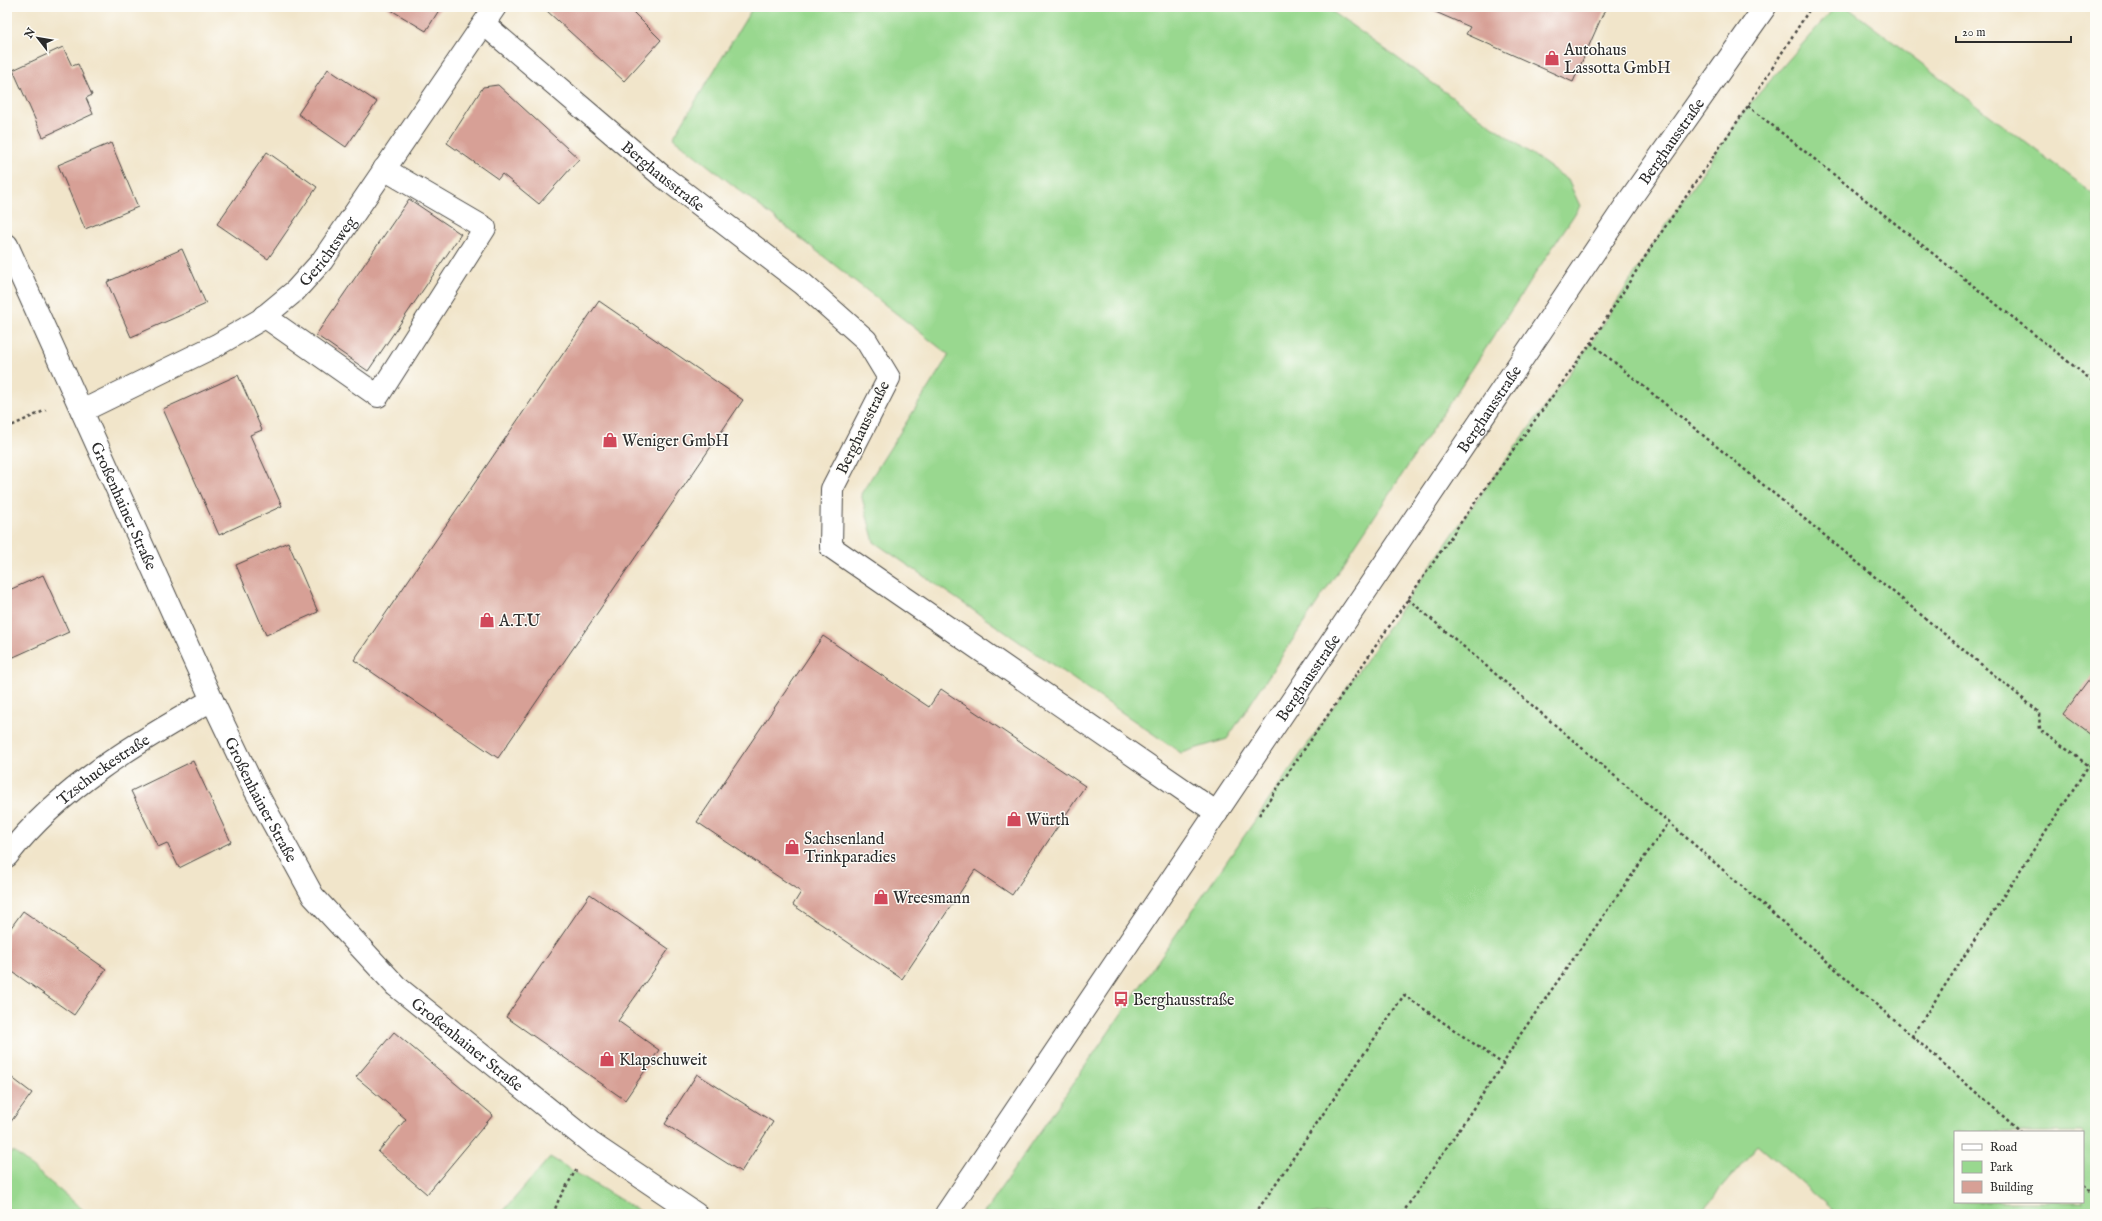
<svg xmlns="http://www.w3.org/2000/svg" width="2102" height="1221" viewBox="0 0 2102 1221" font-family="'IM FELL English',serif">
	<rect width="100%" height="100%" fill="#fdfcf7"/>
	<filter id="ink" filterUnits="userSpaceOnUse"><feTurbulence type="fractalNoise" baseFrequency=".025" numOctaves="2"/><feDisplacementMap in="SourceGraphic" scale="8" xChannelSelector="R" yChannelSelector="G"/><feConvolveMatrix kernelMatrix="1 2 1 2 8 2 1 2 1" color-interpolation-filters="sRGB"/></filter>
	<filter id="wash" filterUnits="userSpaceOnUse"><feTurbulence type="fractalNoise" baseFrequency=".012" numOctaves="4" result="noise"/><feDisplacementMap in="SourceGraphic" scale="16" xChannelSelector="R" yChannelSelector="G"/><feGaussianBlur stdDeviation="0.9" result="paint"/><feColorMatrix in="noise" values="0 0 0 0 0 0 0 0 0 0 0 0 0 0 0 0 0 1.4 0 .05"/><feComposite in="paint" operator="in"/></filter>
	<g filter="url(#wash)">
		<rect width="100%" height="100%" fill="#f1e5ca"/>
		<g fill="#99d88f" stroke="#62825d" fill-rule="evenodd">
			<polygon points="753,7 1326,7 1568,180 1580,206 1227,739 1181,753 874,542 861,494 949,355 673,138"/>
			<path d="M1835 7H1847L2095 195V1214H1837L1758 1145 1699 1214H983L1466 515 1591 343 1650 249 1748 106ZM1955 1132H2083V1202H1955Z"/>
			<polygon points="13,1151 88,1214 7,1214 7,1158"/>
			<polygon points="550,1157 644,1214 501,1214"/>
		</g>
		<g id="blocks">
			<g fill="#d7a096">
				<polygon points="386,7 441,7 426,31"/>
				<polygon points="547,7 637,7 638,8 634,13 661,40 624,81 547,11"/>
				<polygon points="1424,7 1606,7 1573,82 1466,34 1470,27"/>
				<polygon points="63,47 72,66 78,64 92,95 86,98 93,114 43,137 13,70"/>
				<polygon points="328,69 377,102 346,147 298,114"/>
				<polygon points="498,85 579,159 539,204 502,174 498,179 447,143 483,87"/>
				<polygon points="111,143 138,207 85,229 58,165"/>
				<polygon points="267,152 317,187 268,259 217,224"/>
				<polygon points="409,199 461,234 368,371 316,335"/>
				<polygon points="182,249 206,304 131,337 107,282"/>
				<polygon points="599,301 743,400 498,758 354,660"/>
				<polygon points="238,375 262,430 250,435 282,506 219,535 163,409"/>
				<polygon points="288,542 318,612 266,635 236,565"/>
				<polygon points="43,575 69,632 7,660 7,591"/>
				<polygon points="823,636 929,707 941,689 1085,786 1012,895 975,870 902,979 793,905 801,892 697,822"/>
				<polygon points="2095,671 2095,738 2063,714"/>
				<polygon points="193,761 231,842 179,868 167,843 158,847 131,791"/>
				<polygon points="590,894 669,949 618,1021 659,1050 625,1100 506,1017"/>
				<polygon points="23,911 106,969 74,1015 7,968 7,933"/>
				<polygon points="394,1032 493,1115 427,1194 378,1152 406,1119 356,1077"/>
				<polygon points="7,1074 32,1093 7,1127"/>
				<polygon points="697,1074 773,1122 741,1172 665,1124"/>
			</g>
		</g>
	</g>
	<g filter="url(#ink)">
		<use href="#blocks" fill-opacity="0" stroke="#494743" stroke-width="1"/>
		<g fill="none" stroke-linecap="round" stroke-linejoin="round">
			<defs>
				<g id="minor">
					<path id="s1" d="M484 24 661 175 803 284 866 340 889 378 832 489 831 547 1217 813"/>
					<polyline points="264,316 378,396 485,228 384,169"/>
					<path id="s2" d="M82 411 217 345 260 320 295 291 322 261 495 7"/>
					<path id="s3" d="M7 856C61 787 137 742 212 700"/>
					<path id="s4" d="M946 1214 1628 202 1765 7"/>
				</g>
				<g id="major">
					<path id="s5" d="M7 245 212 700 254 788 313 896 396 986 592 1144 696 1214"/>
				</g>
			</defs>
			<use href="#minor" stroke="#494743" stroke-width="24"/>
			<use href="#major" stroke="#494743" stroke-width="24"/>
			<g stroke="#494743" stroke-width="2.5" stroke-dasharray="3 3" stroke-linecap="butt">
				<polyline points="1748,106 2095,383"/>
				<polyline points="1591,343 2039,712 2040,730 2095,770"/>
				<polyline points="7,428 46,410"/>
				<polyline points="1408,599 1673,826 1912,1036 2089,765"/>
				<polyline points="1259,815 1466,515 1591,343 1650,249 1748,106 1811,7"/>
				<polyline points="1912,1036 2021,1132"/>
				<polyline points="2083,1186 2095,1197"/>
				<polyline points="553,1214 559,1199 576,1170"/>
				<polyline points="1255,1214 1404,995 1503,1064 1520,1035 1669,822"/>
				<polyline points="1402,1214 1503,1064"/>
			</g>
			<use href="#minor" stroke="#fff" stroke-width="22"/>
			<use href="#major" stroke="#fff" stroke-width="22"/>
		</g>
	</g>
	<defs>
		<symbol id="shop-bare" viewBox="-9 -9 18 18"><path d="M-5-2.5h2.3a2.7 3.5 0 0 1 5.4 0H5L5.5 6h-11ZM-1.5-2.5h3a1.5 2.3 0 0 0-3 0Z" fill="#d1495b" stroke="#fdfcf7" stroke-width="2.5" paint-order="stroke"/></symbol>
		<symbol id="bus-bare" viewBox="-9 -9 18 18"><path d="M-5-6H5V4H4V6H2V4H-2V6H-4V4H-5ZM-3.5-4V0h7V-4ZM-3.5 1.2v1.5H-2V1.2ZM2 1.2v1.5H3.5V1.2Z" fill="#d1495b" stroke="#fdfcf7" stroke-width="2.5" paint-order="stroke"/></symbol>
	</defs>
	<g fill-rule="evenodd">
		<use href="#shop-bare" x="1541" y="47" width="22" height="22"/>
		<use href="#shop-bare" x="599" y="429" width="22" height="22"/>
		<use href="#shop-bare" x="476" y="609" width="22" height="22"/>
		<use href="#shop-bare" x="1003" y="808" width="22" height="22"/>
		<use href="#shop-bare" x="781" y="836" width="22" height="22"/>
		<use href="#shop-bare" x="870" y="886" width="22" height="22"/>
		<use href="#bus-bare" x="1110" y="988" width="22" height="22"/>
		<use href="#shop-bare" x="596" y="1048" width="22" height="22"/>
	</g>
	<g text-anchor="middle" stroke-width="3" stroke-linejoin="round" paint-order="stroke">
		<g font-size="16" fill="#2b2b2b" stroke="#fdfcf7" text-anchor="start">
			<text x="1564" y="55">Autohaus<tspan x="1564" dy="18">Lassotta GmbH</tspan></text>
			<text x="622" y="446">Weniger GmbH</text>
			<text x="499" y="626">A.T.U</text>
			<text x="1026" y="825">Würth</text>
			<text x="804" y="844">Sachsenland<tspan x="804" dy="18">Trinkparadies</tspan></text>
			<text x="893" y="903">Wreesmann</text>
			<text x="1133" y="1005">Berghausstraße</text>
			<text x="619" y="1065">Klapschuweit</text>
		</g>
		<g font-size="16" fill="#2b2b2b" stroke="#fdfcf7">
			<text dy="6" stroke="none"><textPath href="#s4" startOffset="1295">Berghausstraße</textPath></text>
			<text dy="6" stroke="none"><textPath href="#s1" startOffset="235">Berghausstraße</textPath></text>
			<text dy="6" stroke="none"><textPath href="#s2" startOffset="297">Gerichtsweg</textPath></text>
			<text dy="6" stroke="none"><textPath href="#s4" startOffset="971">Berghausstraße</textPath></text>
			<text transform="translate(862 427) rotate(-64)" y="6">Berghausstraße</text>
			<text dy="6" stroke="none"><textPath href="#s5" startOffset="286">Großenhainer Straße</textPath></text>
			<text dy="6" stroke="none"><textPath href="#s4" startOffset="647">Berghausstraße</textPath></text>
			<text dy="6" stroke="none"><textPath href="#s3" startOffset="130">Tzschuckestraße</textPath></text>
			<text dy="6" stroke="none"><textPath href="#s5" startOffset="610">Großenhainer Straße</textPath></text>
			<text dy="6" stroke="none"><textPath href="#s5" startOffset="934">Großenhainer Straße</textPath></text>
		</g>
	</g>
	<rect width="2102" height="1221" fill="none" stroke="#fdfcf7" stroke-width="24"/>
	<rect x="1954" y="1131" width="130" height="72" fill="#fdfcf7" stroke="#a9a8a5"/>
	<rect x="1962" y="1144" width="20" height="6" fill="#ffffff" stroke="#a9a8a5"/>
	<text x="1990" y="1151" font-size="12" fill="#2b2b2b">Road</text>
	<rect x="1962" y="1161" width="20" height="12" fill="#99d88f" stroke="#a9a8a5"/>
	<text x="1990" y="1171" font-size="12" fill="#2b2b2b">Park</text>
	<rect x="1962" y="1181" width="20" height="12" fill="#d7a096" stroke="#a9a8a5"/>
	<text x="1990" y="1191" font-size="12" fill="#2b2b2b">Building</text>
	<g transform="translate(38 38) rotate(301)" stroke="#fdfcf7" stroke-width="3" paint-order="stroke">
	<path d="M0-3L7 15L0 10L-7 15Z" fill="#2b2b2b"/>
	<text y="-6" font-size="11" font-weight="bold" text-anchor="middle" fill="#2b2b2b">N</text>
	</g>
	<path d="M1956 36v6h115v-6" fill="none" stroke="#2b2b2b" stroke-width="2"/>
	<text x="1962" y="36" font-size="12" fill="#2b2b2b" stroke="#fdfcf7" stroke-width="3" paint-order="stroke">20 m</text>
</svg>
